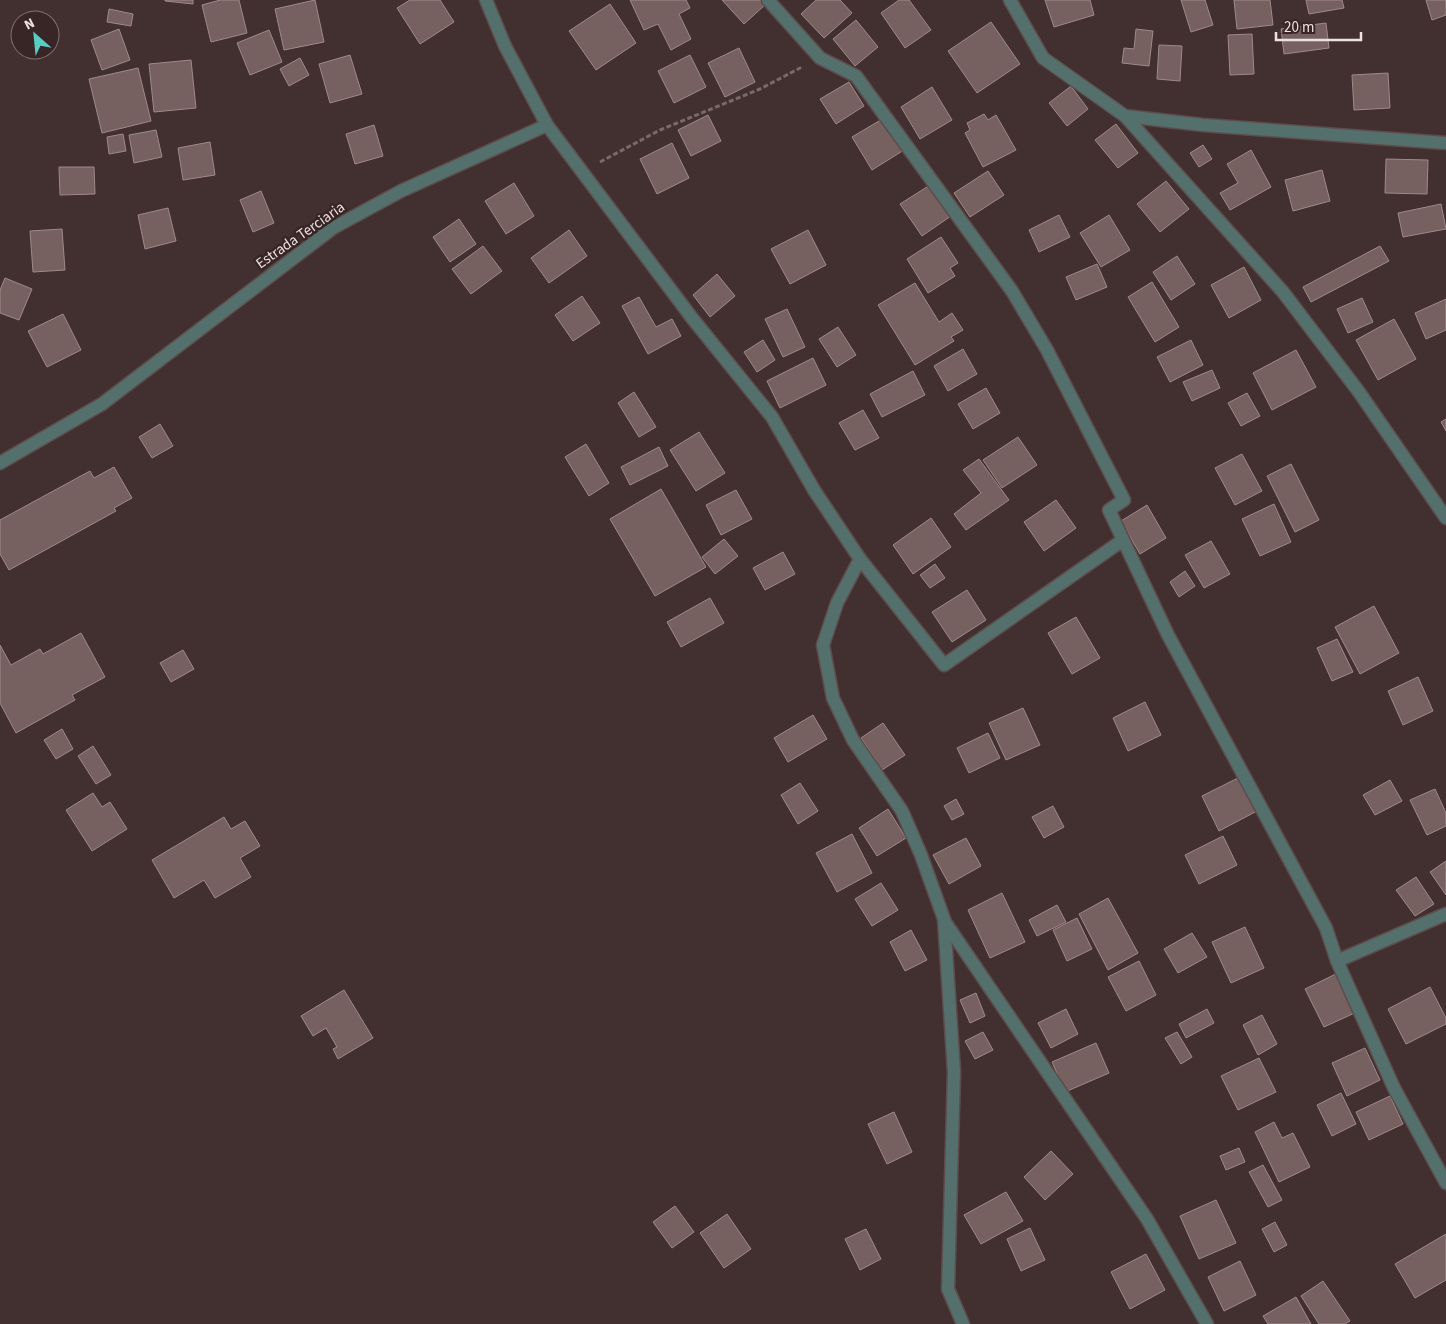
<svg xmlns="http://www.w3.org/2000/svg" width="1446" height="1324" viewBox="0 0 1446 1324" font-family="'Source Sans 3',sans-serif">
	<rect width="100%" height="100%" fill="#423030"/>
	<g fill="#766060" stroke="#a08989">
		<polygon points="165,0 193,0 193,4 165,1"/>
		<polygon points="220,0 239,0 247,33 211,42 202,5"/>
		<polygon points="315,0 324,42 284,50 275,9"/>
		<polygon points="410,0 440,0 454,22 420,44 397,8"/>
		<polygon points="630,0 686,0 690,8 679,14 691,39 671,50 658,24 644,30"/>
		<polygon points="722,0 762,0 766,4 744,24"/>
		<polygon points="816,0 840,0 852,13 824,38 801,14"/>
		<polygon points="899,0 909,0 931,30 905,48 881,13"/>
		<polygon points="1045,0 1090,0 1094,15 1054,27"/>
		<polygon points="1181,0 1205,0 1213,25 1191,32"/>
		<polygon points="1234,0 1270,0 1273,25 1237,29"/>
		<polygon points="1306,0 1342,0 1344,8 1309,14"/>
		<polygon points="1426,0 1446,0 1446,15 1432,20"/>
		<polygon points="610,4 636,43 596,70 569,31"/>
		<polygon points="109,9 133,14 131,26 107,22"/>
		<polygon points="856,20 878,47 855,66 833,39"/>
		<polygon points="991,22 1020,64 977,93 948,51"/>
		<polygon points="1326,23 1329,48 1284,54 1281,29"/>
		<polygon points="119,29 130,60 102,70 91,40"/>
		<polygon points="1136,29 1153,31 1149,66 1122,63 1124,48 1134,49"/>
		<polygon points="269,30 282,62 250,75 237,43"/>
		<polygon points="1252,34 1254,74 1230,75 1228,35"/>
		<polygon points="1159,45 1182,46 1180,81 1157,79"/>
		<polygon points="739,48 755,82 725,97 708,63"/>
		<polygon points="350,55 362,94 330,103 319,64"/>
		<polygon points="690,55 706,87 674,103 658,71"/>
		<polygon points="300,58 309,75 289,86 280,69"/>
		<polygon points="191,60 196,108 154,112 149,64"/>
		<polygon points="138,68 151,121 102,133 89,79"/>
		<polygon points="1388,73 1390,108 1354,110 1352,75"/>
		<polygon points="849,82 864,106 836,124 820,99"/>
		<polygon points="1071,86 1088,109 1067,126 1049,103"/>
		<polygon points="932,87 952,120 920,139 901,107"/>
		<polygon points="984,114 988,120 996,115 1016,150 983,167 965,133 970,130 967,123"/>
		<polygon points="708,115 721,141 691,156 678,130"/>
		<polygon points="884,118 904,150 872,170 852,137"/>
		<polygon points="1116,124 1138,153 1118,168 1095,140"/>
		<polygon points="374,125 383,156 355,164 346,134"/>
		<polygon points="156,130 162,157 134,163 129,135"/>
		<polygon points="123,134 126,151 109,154 107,137"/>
		<polygon points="210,142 215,175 183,180 178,148"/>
		<polygon points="672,143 689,178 657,194 640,159"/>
		<polygon points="1203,145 1212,159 1199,167 1190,153"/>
		<polygon points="1251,150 1271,187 1230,210 1220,193 1238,183 1227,164"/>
		<polygon points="1386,159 1428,160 1427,194 1385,193"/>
		<polygon points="59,167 94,167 95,194 60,195"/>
		<polygon points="1322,170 1330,201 1293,211 1285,180"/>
		<polygon points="988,171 1004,195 970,217 954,193"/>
		<polygon points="1166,181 1189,209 1160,232 1137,204"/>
		<polygon points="514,183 534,216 506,234 485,201"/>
		<polygon points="930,185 951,216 922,236 900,204"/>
		<polygon points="261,191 274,223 253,232 240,200"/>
		<polygon points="1441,204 1446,229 1403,237 1398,213"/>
		<polygon points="168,208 176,241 145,249 138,215"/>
		<polygon points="1059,215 1070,237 1039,252 1029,230"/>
		<polygon points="1109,215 1130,250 1101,267 1080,233"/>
		<polygon points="459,219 476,244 450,262 433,237"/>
		<polygon points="62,229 65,270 33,272 30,231"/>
		<polygon points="569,230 587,256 549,283 531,258"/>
		<polygon points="808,230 826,265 790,284 771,249"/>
		<polygon points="941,237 958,263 950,268 955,276 928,293 907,259"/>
		<polygon points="483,246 502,271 471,294 452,269"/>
		<polygon points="1380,246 1389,261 1311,302 1303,287"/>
		<polygon points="1177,256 1195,284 1171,300 1153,272"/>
		<polygon points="1097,264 1107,287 1076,300 1066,277"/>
		<polygon points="1244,267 1261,300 1229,318 1211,285"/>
		<polygon points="717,274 735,296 710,317 693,295"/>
		<polygon points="5,278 32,289 19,320 0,313 0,290"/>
		<polygon points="1152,282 1179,327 1155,342 1128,297"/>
		<polygon points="915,283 939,322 952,313 963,330 951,337 954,341 915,365 878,305"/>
		<polygon points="582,296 600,323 573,341 555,315"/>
		<polygon points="639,297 656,327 672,319 681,336 648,354 622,306"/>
		<polygon points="1362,298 1373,322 1348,333 1337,309"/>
		<polygon points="1446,299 1446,330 1426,339 1415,313"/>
		<polygon points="787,309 805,347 783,357 765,319"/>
		<polygon points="63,314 81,350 47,367 28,331"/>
		<polygon points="1394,319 1416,359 1378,380 1356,340"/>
		<polygon points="838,327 856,355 837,367 819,339"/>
		<polygon points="763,340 775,360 757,372 744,352"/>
		<polygon points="1191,340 1203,365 1170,382 1157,357"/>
		<polygon points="963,349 977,374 948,391 934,366"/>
		<polygon points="1296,350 1316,387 1272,410 1253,373"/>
		<polygon points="813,358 826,385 780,408 767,381"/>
		<polygon points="1212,370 1220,388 1192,401 1183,382"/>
		<polygon points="913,371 925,395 882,417 870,394"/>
		<polygon points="986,388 1000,413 973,429 958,404"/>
		<polygon points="634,392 656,427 639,437 618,403"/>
		<polygon points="1247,393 1260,416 1241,426 1228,403"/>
		<polygon points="863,410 879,438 855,450 839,423"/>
		<polygon points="1446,419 1446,431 1441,422"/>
		<polygon points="160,424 173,446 152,458 139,437"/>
		<polygon points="699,432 725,473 696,491 670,450"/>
		<polygon points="1018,437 1037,465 1002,488 983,460"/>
		<polygon points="586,444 609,483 589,496 565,457"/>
		<polygon points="659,447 668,466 630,485 621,467"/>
		<polygon points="1242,454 1262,491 1235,505 1215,468"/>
		<polygon points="979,459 1009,500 966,530 954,514 981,493 963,470"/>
		<polygon points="1291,464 1319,520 1295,532 1267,476"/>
		<polygon points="114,467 132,498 114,508 116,511 9,570 0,554 0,520 90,471 94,478"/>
		<polygon points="661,489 706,567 655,596 610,519"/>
		<polygon points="736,490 752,519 721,535 706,505"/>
		<polygon points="1056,500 1076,528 1044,551 1024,522"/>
		<polygon points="1274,504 1291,542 1260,556 1242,519"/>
		<polygon points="1147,505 1166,538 1140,554 1121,521"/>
		<polygon points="931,518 951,547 913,574 893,545"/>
		<polygon points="724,539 738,556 715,574 702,557"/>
		<polygon points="1211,541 1230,574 1204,588 1185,555"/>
		<polygon points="783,552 795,574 765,590 753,568"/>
		<polygon points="935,564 945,578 930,588 920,575"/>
		<polygon points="1185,571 1195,586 1179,597 1170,582"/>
		<polygon points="967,590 986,620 952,642 932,612"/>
		<polygon points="710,598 724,623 681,647 667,622"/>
		<polygon points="1374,606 1399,653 1360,674 1335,627"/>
		<polygon points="1076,617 1100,658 1072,674 1048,633"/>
		<polygon points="81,633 105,677 72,695 75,700 16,733 0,703 0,645 11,665 40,649 43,654"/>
		<polygon points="1337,639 1353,672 1332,681 1317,648"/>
		<polygon points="183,650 194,669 171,682 160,663"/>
		<polygon points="1418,677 1433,711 1403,725 1388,691"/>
		<polygon points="1145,702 1161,735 1128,751 1113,718"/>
		<polygon points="1023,708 1040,745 1006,760 989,723"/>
		<polygon points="813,715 827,739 788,762 774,738"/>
		<polygon points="883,723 905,755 882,770 861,738"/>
		<polygon points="62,729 73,749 56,759 44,740"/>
		<polygon points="988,733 1000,758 969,773 957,748"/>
		<polygon points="93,746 111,775 96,784 78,756"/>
		<polygon points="1240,777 1257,811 1219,831 1202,796"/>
		<polygon points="1390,780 1402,801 1375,815 1363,795"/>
		<polygon points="800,783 818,811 798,824 781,795"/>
		<polygon points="1435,789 1446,813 1446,826 1427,835 1410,800"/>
		<polygon points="93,793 102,807 110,802 127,829 92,851 66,810"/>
		<polygon points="956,799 964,814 952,820 944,806"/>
		<polygon points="1053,806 1064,827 1044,838 1032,817"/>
		<polygon points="888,809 906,838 877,856 859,828"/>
		<polygon points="224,817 231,829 245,821 260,846 240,858 251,877 215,898 204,880 174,898 152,860"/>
		<polygon points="852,834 872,873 837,892 816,853"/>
		<polygon points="1223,836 1237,865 1199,884 1185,855"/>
		<polygon points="966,838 981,866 949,884 933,855"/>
		<polygon points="1446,861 1446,895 1430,872"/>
		<polygon points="1416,877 1434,904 1415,916 1396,890"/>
		<polygon points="881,883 898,910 872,926 855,899"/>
		<polygon points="1002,893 1025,942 990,958 968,910"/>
		<polygon points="1108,898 1138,953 1108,970 1079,914"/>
		<polygon points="1057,905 1066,922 1037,936 1029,920"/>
		<polygon points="1077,918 1092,949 1067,961 1053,930"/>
		<polygon points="1245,927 1264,968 1231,983 1212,942"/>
		<polygon points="911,930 927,960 905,971 890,942"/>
		<polygon points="1192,933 1207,957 1178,973 1164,949"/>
		<polygon points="1139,961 1156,995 1126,1011 1108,977"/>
		<polygon points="1340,972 1359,1011 1324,1027 1305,989"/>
		<polygon points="1430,987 1446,1018 1446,1024 1406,1044 1388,1009"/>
		<polygon points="344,990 373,1038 338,1059 333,1049 337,1047 326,1028 313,1036 301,1016"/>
		<polygon points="976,993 985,1016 970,1023 960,1000"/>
		<polygon points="1066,1009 1078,1034 1051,1048 1038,1023"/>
		<polygon points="1207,1009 1214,1023 1186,1038 1179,1024"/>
		<polygon points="1262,1015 1277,1044 1258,1055 1243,1025"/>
		<polygon points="983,1032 993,1050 975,1059 965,1041"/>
		<polygon points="1177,1032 1192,1057 1181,1064 1165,1038"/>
		<polygon points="1096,1043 1109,1073 1065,1092 1052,1062"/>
		<polygon points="1365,1048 1380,1080 1347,1096 1332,1063"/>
		<polygon points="1259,1058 1276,1092 1238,1110 1221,1076"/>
		<polygon points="1341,1093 1356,1124 1332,1136 1317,1105"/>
		<polygon points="1390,1096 1403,1124 1369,1140 1356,1112"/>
		<polygon points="894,1112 912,1152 887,1164 868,1124"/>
		<polygon points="1274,1122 1282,1138 1293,1133 1310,1167 1279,1182 1255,1132"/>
		<polygon points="1239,1148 1245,1162 1226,1170 1220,1156"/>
		<polygon points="1051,1151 1073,1174 1045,1200 1024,1177"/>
		<polygon points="1263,1165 1282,1200 1268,1207 1249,1172"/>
		<polygon points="1006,1192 1023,1221 981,1244 964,1215"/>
		<polygon points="1216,1200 1236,1243 1199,1259 1180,1216"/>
		<polygon points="675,1206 694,1232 672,1248 653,1222"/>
		<polygon points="727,1214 751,1249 724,1268 700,1233"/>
		<polygon points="1275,1222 1287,1245 1274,1252 1262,1229"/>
		<polygon points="1030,1228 1045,1260 1021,1271 1007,1239"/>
		<polygon points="866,1229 881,1259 860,1270 845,1239"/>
		<polygon points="1446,1234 1446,1280 1415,1298 1395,1264"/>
		<polygon points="1146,1254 1165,1290 1130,1309 1111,1272"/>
		<polygon points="1240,1261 1256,1295 1224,1311 1208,1277"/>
		<polygon points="1323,1281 1350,1321 1345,1324 1319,1324 1301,1296"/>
		<polygon points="1296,1297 1311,1324 1268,1324 1263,1316"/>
	</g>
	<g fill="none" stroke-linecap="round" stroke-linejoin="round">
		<defs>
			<g id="street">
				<polyline points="768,0 820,58 856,76 1012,291 1047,350 1124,500 1109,510 1168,635 1326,928 1337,961 1394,1088 1446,1183"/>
				<polyline points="1010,0 1043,58 1125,116 1203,125 1446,143"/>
				<polyline points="1125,116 1283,292 1359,392 1446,518"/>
				<polyline points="547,125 692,318 772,417 814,490 860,559 944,665 1123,540"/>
				<polyline points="0,463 102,404 333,228 401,191 547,125 505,46 486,0"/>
				<polyline points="860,559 837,603 823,645 833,698 853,740 902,811 921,855 944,919 954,1072 948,1289 963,1324"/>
				<polyline points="945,922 1147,1219 1207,1324"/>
				<polyline points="1337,961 1446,914"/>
			</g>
		</defs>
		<use href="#street" stroke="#5e4c4c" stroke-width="15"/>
		<polyline stroke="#7a6969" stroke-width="3" stroke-dasharray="5 2.5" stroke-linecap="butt" points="600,162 660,130 760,89 802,67"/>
		<use href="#street" stroke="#54706c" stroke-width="12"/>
	</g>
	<g text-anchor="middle" stroke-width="5" stroke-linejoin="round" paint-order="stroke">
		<g font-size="15" fill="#eee1e1" stroke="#382626">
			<text transform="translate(300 235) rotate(-35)" y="5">Estrada Terciaria</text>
		</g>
	</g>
	<g transform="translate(35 35) rotate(333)"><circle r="24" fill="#382626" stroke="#817171"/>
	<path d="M0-4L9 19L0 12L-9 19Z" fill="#57cec1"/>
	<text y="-8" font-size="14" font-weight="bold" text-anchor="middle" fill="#eee1e1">N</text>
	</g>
	<path d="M1276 32v8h85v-8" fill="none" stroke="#eee1e1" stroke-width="2.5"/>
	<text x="1284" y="32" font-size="15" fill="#eee1e1" stroke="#382626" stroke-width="4" paint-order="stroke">20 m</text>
</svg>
